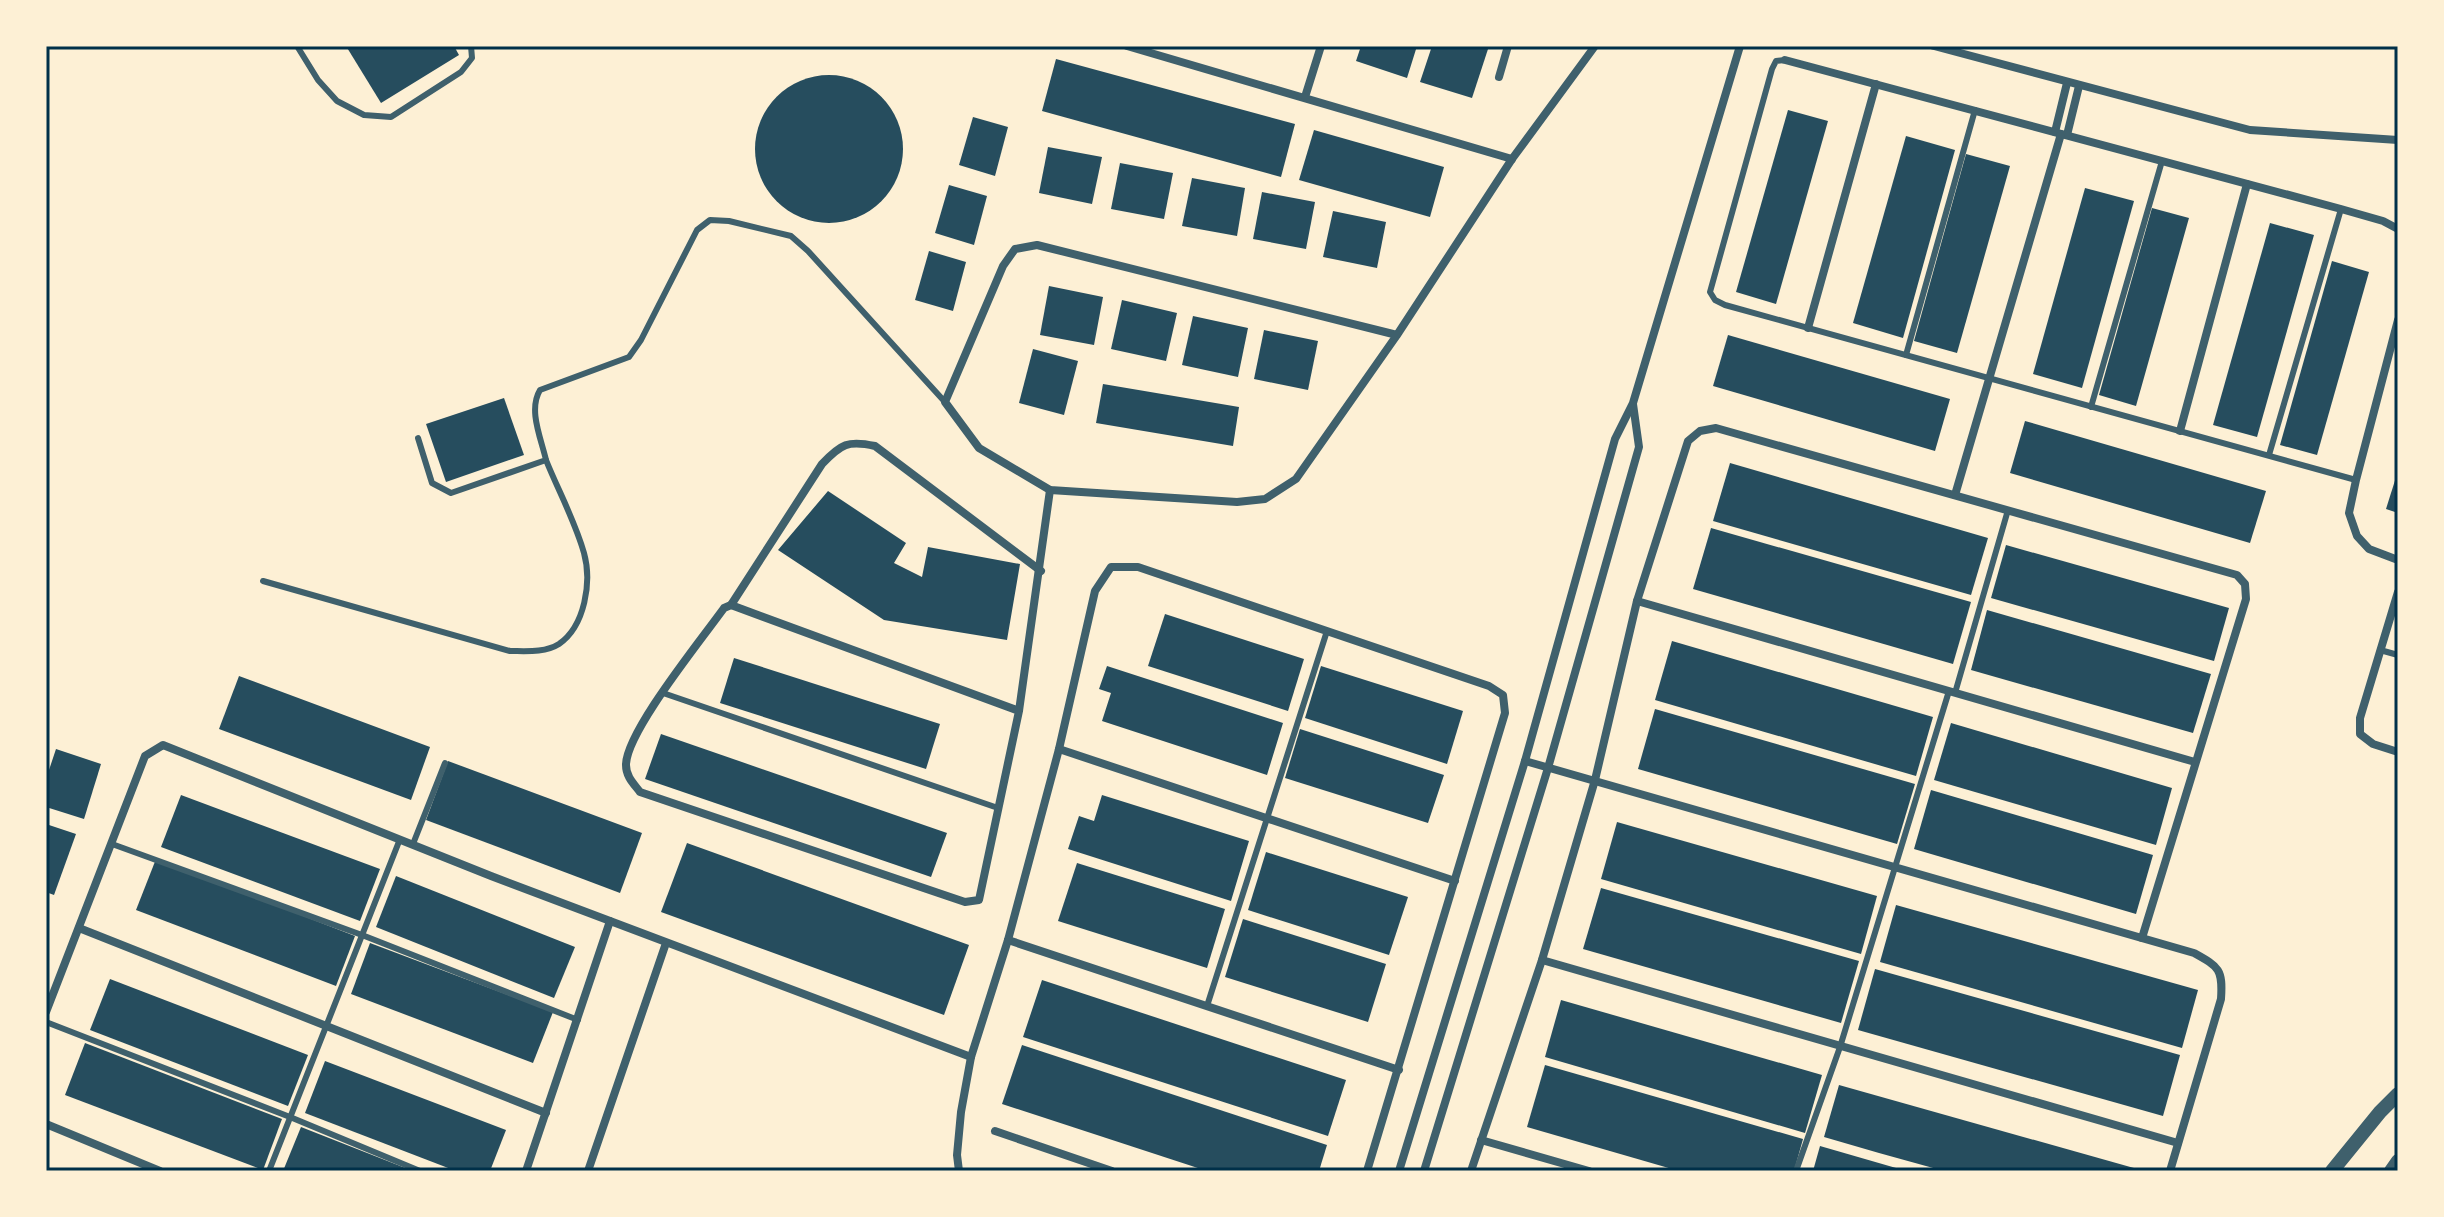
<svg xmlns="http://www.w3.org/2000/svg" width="2444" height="1217" viewBox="0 0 2444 1217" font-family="'Source Serif 4',serif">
	<rect width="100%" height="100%" fill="#fdf0d5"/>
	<g fill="#264d5e">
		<polygon points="346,46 454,46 459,55 381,103"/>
		<polygon points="1361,46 1417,46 1407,78 1356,61"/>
		<polygon points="1432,46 1489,46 1472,98 1420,82"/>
		<polygon points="1056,59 1295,124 1281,177 1042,111"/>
		<circle cx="829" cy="149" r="74"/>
		<polygon points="1788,110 1828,121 1776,304 1736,292"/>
		<polygon points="973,117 1008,127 995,176 959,165"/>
		<polygon points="1314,130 1444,167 1430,217 1299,180"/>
		<polygon points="1906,136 1955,150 1903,338 1853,323"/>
		<polygon points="1048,147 1102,157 1092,204 1039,193"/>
		<polygon points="1966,154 2010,166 1957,353 1914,341"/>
		<polygon points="1120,163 1173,173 1164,219 1111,209"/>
		<polygon points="1192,178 1245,188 1237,236 1182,226"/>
		<polygon points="949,185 987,196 974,245 935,233"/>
		<polygon points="2085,188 2134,201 2082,388 2033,374"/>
		<polygon points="1262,192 1315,202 1306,249 1253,239"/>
		<polygon points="2152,208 2189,218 2136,406 2099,395"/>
		<polygon points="1333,211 1386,222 1377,268 1323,257"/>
		<polygon points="2270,223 2314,235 2257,437 2213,425"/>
		<polygon points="929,251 966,262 953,311 915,300"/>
		<polygon points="2332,261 2369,272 2317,455 2280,445"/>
		<polygon points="1049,286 1103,297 1094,345 1040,335"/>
		<polygon points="1122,300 1177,313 1166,361 1111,349"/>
		<polygon points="1193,316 1248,328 1238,377 1182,365"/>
		<polygon points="1264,330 1318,341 1308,390 1254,379"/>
		<polygon points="1728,335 1950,399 1935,451 1713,386"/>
		<polygon points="1033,349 1078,361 1064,415 1019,403"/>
		<polygon points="1103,384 1239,407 1233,446 1096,423"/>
		<polygon points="504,398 524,455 446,482 426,424"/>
		<polygon points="2025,421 2266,491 2250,543 2010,473"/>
		<polygon points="1730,463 1988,538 1971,595 1713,521"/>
		<polygon points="2397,474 2398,474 2398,513 2386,509"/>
		<polygon points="828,491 906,543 894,563 922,577 928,547 1020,564 1007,640 884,620 778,550"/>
		<polygon points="1711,528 1971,602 1953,664 1693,589"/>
		<polygon points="2006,545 2229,608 2214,661 1991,598"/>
		<polygon points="1987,610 2211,674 2193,733 1971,670"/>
		<polygon points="1165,614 1304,659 1288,711 1148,666"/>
		<polygon points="1672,641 1933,717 1916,776 1655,700"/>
		<polygon points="734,658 940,724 926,769 720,703"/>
		<polygon points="1107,666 1283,723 1267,775 1102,721 1111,693 1099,689"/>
		<polygon points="1321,666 1463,711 1447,764 1305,718"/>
		<polygon points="239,676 430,747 411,800 219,729"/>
		<polygon points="1655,709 1915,784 1897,844 1638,769"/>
		<polygon points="1951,723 2172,788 2156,845 1934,780"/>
		<polygon points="1300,729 1444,775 1428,823 1285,778"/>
		<polygon points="661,734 947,833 931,877 645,779"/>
		<polygon points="56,749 101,764 84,819 46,807 46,779"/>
		<polygon points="448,761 642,833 620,893 426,820"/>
		<polygon points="1931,790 2153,855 2136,914 1914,849"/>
		<polygon points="181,795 380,869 360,921 161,847"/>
		<polygon points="1102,795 1249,841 1231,901 1068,849 1079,816 1094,821"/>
		<polygon points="1617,822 1877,896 1861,954 1601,879"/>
		<polygon points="46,824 76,834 54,895 46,892"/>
		<polygon points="687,843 969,945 944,1015 661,912"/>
		<polygon points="1266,852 1408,897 1389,955 1248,910"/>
		<polygon points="156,859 355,936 336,986 136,910"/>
		<polygon points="1077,863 1225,909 1207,968 1058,921"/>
		<polygon points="396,876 575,947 554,998 376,927"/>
		<polygon points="1601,888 1859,961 1841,1023 1583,949"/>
		<polygon points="1896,905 2198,990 2182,1048 1880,962"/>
		<polygon points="1243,919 1386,964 1368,1022 1225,977"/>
		<polygon points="370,943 553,1012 533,1063 351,994"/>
		<polygon points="1875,969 2180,1055 2163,1116 1858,1030"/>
		<polygon points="110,979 308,1055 288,1106 90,1030"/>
		<polygon points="1042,980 1346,1080 1328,1136 1023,1037"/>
		<polygon points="1561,1000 1822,1075 1805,1133 1545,1057"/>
		<polygon points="85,1043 282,1119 263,1170 65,1095"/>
		<polygon points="1022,1045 1327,1145 1319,1171 1207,1171 1002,1104"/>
		<polygon points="325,1061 506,1130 490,1171 456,1171 305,1113"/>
		<polygon points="1545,1065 1803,1139 1794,1171 1679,1171 1527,1127"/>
		<polygon points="1839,1085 2141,1170 2141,1171 1944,1171 1879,1153 1824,1137"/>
		<polygon points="301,1127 413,1171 283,1171"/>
		<polygon points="1820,1146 1903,1170 1903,1171 1813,1171"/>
	</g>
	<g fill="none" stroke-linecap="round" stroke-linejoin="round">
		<g stroke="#3f606c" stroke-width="6">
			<polyline points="297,46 318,80 337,101 364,115 391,117 461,72 472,58 471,46"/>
			<polyline points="1785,60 1776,61 1772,69 1710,292 1715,300 1725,305 2356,480"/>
			<polyline points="1906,355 1975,110"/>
			<polyline points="2091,407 2162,161"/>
			<path d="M418 438 432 483 451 493 546 460C541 438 528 410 540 390L629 357 641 340 697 230 710 220 729 221 791 236 808 251 945 402"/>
			<polyline points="2269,455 2341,209"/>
			<path d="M263 581 510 651C525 651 545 653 559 644 585 626 592 582 584 553 575 521 558 490 546 460"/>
			<polyline points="2380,650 2398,655"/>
			<polyline points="663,693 998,808"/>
			<polyline points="1955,693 2008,510"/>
			<polyline points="112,844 362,935 578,1020"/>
			<polyline points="413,844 445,763"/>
			<polyline points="1207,1006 1327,631"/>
			<polyline points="46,1022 290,1117 420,1171"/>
			<polyline points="269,1171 400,839"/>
			<polyline points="1796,1171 1840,1047 1949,691"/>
		</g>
		<g stroke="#3f606c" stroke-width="8">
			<polyline points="1127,46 1512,159"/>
			<polyline points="1934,46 2250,130 2398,140"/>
			<polyline points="1785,60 2341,209 2383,221 2398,229"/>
			<polyline points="1499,77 1508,46"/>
			<polyline points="1305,97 1321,46"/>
			<polyline points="2055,132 2067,83"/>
			<polyline points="2067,135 2079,86"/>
			<polyline points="2398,320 2356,480 2349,513 2357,536 2369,549 2398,560"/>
			<polyline points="1808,328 1876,84"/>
			<polyline points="1397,335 1037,245 1015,249 1003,266 945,402 979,448 1050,490 1237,502 1265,499 1296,479 1397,335 1512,159 1595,46"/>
			<polyline points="2180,431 2247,184"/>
			<polyline points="1955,495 2061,134"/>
			<polyline points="2398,592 2360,718 2360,734 2373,744 2398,752"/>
			<polyline points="1637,601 2195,762"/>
			<path d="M731 605 822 464C841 444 848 440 875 446L1041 571"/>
			<path d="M1019 711 731 605 724 608C702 639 626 732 626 765 626 777 634 784 640 792L965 902 979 900 1019 711 1050 490"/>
			<polyline points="1059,749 1455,881"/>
			<path d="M1525 761 2194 953C2219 967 2223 969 2221 999L2170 1171"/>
			<polyline points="79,928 546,1113"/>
			<polyline points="1008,940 1399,1070"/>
			<polyline points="1542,960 2178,1143"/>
			<polyline points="46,1012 145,756 163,745 491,876 971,1057"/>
			<polyline points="46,1124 160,1171"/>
			<polyline points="995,1131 1112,1171"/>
			<polyline points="1481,1140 1589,1171"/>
			<polyline points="526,1171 610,921"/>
			<polyline points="588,1171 666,943"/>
			<polyline points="959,1171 957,1155 961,1112 971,1057 1008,940 1059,749 1095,591 1111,567 1138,567 1489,686 1503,695 1505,713 1367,1171"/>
			<polyline points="1399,1171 1525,761 1615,439 1633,403 1740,46"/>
			<polyline points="1424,1171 1548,768 1639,447 1633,404"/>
			<polyline points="1471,1171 1542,960 1595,780 1637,601 1688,441 1700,431 1716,428 2237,575 2245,584 2246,599 2142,938"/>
		</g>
		<g stroke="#3f606c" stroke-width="14">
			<polyline points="2332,1171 2380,1112 2398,1094"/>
			<polyline points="2391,1171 2398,1161"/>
		</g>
	</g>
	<rect width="2444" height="1217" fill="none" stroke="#fdf0d5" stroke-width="96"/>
	<rect x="48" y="48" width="2348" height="1121" fill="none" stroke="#003049" stroke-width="3"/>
</svg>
